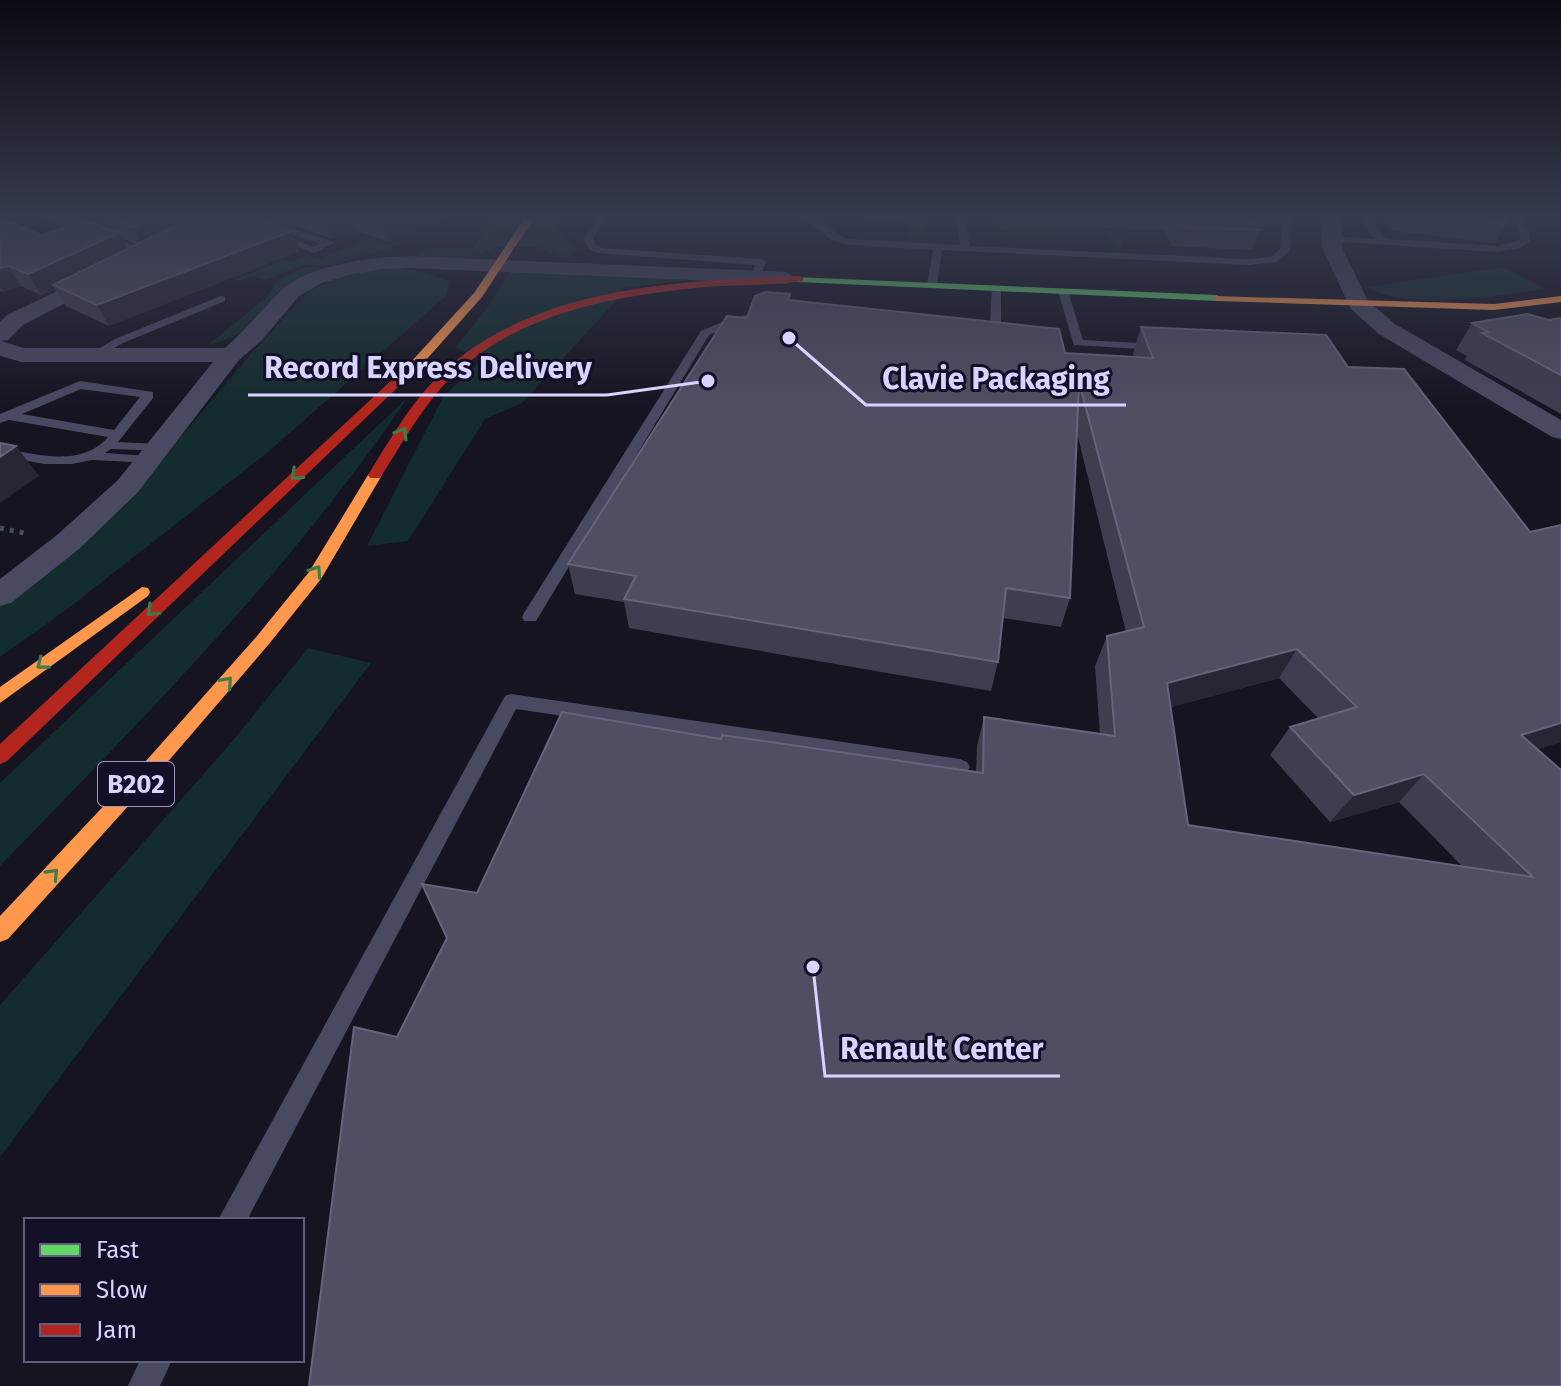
<svg xmlns="http://www.w3.org/2000/svg" width="1561" height="1386" viewBox="0 0 1561 1386" font-family="'Fira Sans',sans-serif">
	<rect width="100%" height="100%" fill="#161421"/>
	<g fill="#132c2d">
		<polygon points="497,215 560,215 556,225 564,241 577,248 566,260 535,246 499,246 471,258 415,257 427,249 473,248"/>
		<path d="M864 215C883 215 916 208 927 228L915 241H908V222L864 220Z"/>
		<polygon points="999,225 1118,230 1123,245 1118,248 1108,234 1001,230"/>
		<polygon points="369,239 387,244 396,241 405,243 334,265 302,265 265,280 252,276 239,281 234,280 283,260 291,262 307,255 320,259"/>
		<path d="M306 267 329 269C292 297 253 336 208 345L267 297 277 281Z"/>
		<path d="M1504 267 1545 289C1495 296 1412 312 1367 287Z"/>
		<path d="M386 268C410 269 427 272 449 282L447 295 268 452 66 610 0 657V605L122 507 253 351 308 292 336 278Z"/>
		<polygon points="512,269 703,278 622,288 615,302 522,403 485,419 408,541 367,546 443,397 484,358 455,348 487,308"/>
		<path d="M408 397C292 569 144 717 0 866V783Z"/>
		<polygon points="308,648 371,663 0,1157 0,1005 230,744"/>
	</g>
	<g fill="none" stroke-linecap="round" stroke-linejoin="round">
		<polyline stroke="#44505f" stroke-width="5" stroke-dasharray="4 6" stroke-linecap="butt" points="0,528 24,533"/>
		<g fill="#4a4962" fill-rule="evenodd">
			<polygon points="37,215 50,215 153,253 145,255"/>
			<polygon points="602,215 607,218 593,238 596,245 602,248 761,259 766,262 761,275 756,278 751,275 755,265 597,253 589,249 583,238"/>
			<polygon points="798,215 809,215 847,239 960,245 956,215 965,215 970,246 1248,259 1271,257 1280,249 1282,215 1292,215 1290,250 1277,262 1248,265 942,250 937,285 932,288 927,285 933,250 843,244 832,240"/>
			<polygon points="1363,215 1372,215 1375,226 1386,239 1498,246 1520,240 1520,233 1510,215 1519,215 1530,233 1530,241 1520,248 1498,252 1329,241 1329,237 1332,236 1375,239 1365,227"/>
			<path d="M294 229 332 241 334 243 314 253 272 237 273 231ZM282 235H293L320 243 314 247Z"/>
			<polygon points="992,286 1001,288 1001,330 995,333 976,331 976,327 990,326"/>
			<polygon points="1063,288 1068,291 1083,340 1158,344 1164,347 1158,350 1074,345 1058,291"/>
			<polygon points="221,296 225,297 225,301 123,343 96,358 86,356 115,339"/>
			<polygon points="771,309 775,310 775,314 737,323 709,335 536,621 524,621 522,617 524,613 701,331 729,319"/>
			<path d="M80 381 153 392V398L118 442 158 444 163 445V451L111 449 105 453 148 456 155 460 153 463 92 460 72 464H45L0 456V448C35 454 82 468 108 437L9 420 0 423V414ZM81 389 140 397 114 430 22 414Z"/>
			<polygon points="511,694 960,759 967,762 970,767 967,772 960,775 516,709 247,1220 218,1220 505,696"/>
			<polygon points="140,1360 172,1360 160,1386 128,1386"/>
		</g>
		<g fill="#4a4962" fill-rule="evenodd">
			<polygon points="1322,215 1340,215 1342,248 1368,301 1395,324 1561,420 1561,439 1552,437 1379,334 1351,309 1322,248"/>
			<path d="M410 256 786 272 796 278 786 284 410 268 382 269 349 275 322 283 299 296 262 340 239 360 138 492 79 549 11 603 0 606V579L57 535 118 480 213 362H22L0 356V322L7 315 104 269 114 275 111 279 23 325 8 340 1 341 24 348H225C246 330 263 308 283 289 311 264 373 257 410 256Z"/>
		</g>
		<polygon fill="#63d668" fill-rule="evenodd" points="795,277 1217,295 1222,298 1217,301 799,282 795,281"/>
		<g fill="#ff974d" fill-rule="evenodd">
			<polygon points="527,215 536,215 482,297 418,369 410,369 410,363 474,293"/>
			<polygon points="1213,296 1494,304 1561,296 1561,302 1494,310 1217,301 1212,298"/>
			<polygon points="375,471 382,475 321,579 269,644 159,772 8,939 0,942 0,916 145,762 257,636 309,572 368,475"/>
			<polygon points="142,587 148,588 150,592 148,596 0,703 0,687"/>
		</g>
		<g fill="#b3261e" fill-rule="evenodd">
			<path d="M799 276 803 277V281C771 286 737 284 705 287 611 296 509 314 442 387 417 415 400 447 380 478H370L368 475C391 438 414 397 447 368 543 285 679 281 799 276Z"/>
			<polygon points="410,363 420,366 7,761 0,764 0,744"/>
		</g>
	</g>
	<g fill="#403d50" fill-rule="evenodd">
		<path d="M112 215H440L442 220 389 242 354 230 332 239 295 226 279 227 300 251 109 326 66 306 55 289 41 295 21 286 3 292 0 291V218L41 235 111 230 104 217ZM122 238 136 244H137L128 249Z"/>
		<polygon points="997,215 1277,215 1272,227 1258,227 1260,230 1252,250 1172,246 1164,230 999,224"/>
		<polygon points="1387,215 1503,215 1506,224 1495,243 1390,230"/>
		<path d="M793 300 1065 353 1134 357 1133 353 1141 327 1538 750 1561 1386 397 1037 477 893 721 739 976 772 977 746 984 717 1100 734 1095 666 1107 636 1126 632 1077 433 1070 598 1061 627 1003 618 998 662 991 691 629 628 624 602 575 594 568 564 747 318ZM1279 678 1318 718 1290 727 1270 755 1330 822 1399 802 1463 867 1188 825 1171 707Z"/>
		<polygon points="1561,318 1561,414 1465,360 1467,356 1456,350 1472,323 1549,320"/>
	</g>
	<g fill="#282635">
		<polygon points="161,215 208,215 143,246 133,228"/>
		<polygon points="341,215 349,215 354,230 332,239 325,221"/>
		<polygon points="405,215 440,215 442,220 389,242 383,223"/>
		<polygon points="292,231 300,251 109,326 97,305"/>
		<polygon points="119,233 130,252 53,285 55,289 41,295 28,274"/>
		<polygon points="8,266 21,286 3,292 0,288 0,268"/>
		<polygon points="16,446 39,476 0,503 0,457"/>
		<polygon points="1297,649 1279,678 1153,712 1167,683"/>
		<polygon points="1561,723 1561,742 1493,764 1521,735"/>
		<polygon points="1424,774 1399,802 1330,822 1354,795"/>
	</g>
	<g fill="#504e63" stroke="#66637b" stroke-width="2" fill-rule="evenodd">
		<polygon points="112,215 161,215 133,228 104,217"/>
		<polygon points="197,215 252,215 262,218 265,222 292,231 97,305 53,285"/>
		<polygon points="308,215 341,215 325,221"/>
		<polygon points="356,215 405,215 383,223"/>
		<polygon points="1173,215 1250,215 1260,230 1179,227"/>
		<polygon points="1431,215 1503,215 1506,224"/>
		<polygon points="0,218 41,235 87,221 119,233 28,274 8,266 0,268"/>
		<path d="M766 292 790 294 788 300 1059 329 1065 353 1153 358 1141 327 1326 335 1348 367 1404 369 1530 532 1561 525V723L1521 735 1561 770V1386H309L354 1027 397 1037 447 938 422 884 477 893 562 712 721 739 722 735 983 773 984 717 1115 736 1107 636 1144 627 1079 382 1070 598 1006 588 998 662 624 599 636 576 568 564 727 316 747 318 755 296ZM1297 649 1357 707 1290 727 1354 795 1424 774 1533 877 1188 825 1167 683Z"/>
		<polygon points="1527,314 1549,320 1561,318 1561,375 1482,333 1488,332 1472,323"/>
		<polygon points="0,443 16,446 0,457"/>
	</g>
	<defs><path id="oneway-chevron" d="M-2-3.5L2.5 0L-2 3.5" fill="none" stroke-width="1.6" stroke-linecap="round" stroke-linejoin="round" transform="scale(2)"/></defs>
	<g stroke="#3f7c4a">
		<use href="#oneway-chevron" transform="translate(402 433) rotate(-59)"/>
		<use href="#oneway-chevron" transform="translate(296 475) rotate(137)"/>
		<use href="#oneway-chevron" transform="translate(316 571) rotate(-56)"/>
		<use href="#oneway-chevron" transform="translate(152 611) rotate(136)"/>
		<use href="#oneway-chevron" transform="translate(42 664) rotate(142)"/>
		<use href="#oneway-chevron" transform="translate(227 682) rotate(-49)"/>
		<use href="#oneway-chevron" transform="translate(53 874) rotate(-47)"/>
	</g>
	<linearGradient id="sky" x2="0" y2="1"><stop stop-color="#0c0b12"/><stop offset="0.53" stop-color="#363a4e"/><stop offset="1" stop-color="#363a4e" stop-opacity="0"/></linearGradient>
	<rect width="1561" height="409" fill="url(#sky)"/>
	<g text-anchor="middle" stroke-width="6" stroke-linejoin="round" paint-order="stroke">
		<rect fill="#130f26" stroke="#9e99be" stroke-width="2" x="98" y="762" width="76" height="44" rx="6"/>
		<g font-size="26" font-weight="bold" fill="#d9d4ff">
			<text x="136" y="793">B202</text>
		</g>
	</g>
	<path fill="none" stroke="#d9d4ff" stroke-width="3" d="M708 381L607 395H248M789 338L866 405H1126M813 967L825 1076H1060"/>
	<g fill="#d9d4ff" stroke="#130f26" stroke-width="3">
		<circle cx="708" cy="381" r="8"/>
		<circle cx="789" cy="338" r="8"/>
		<circle cx="813" cy="967" r="8"/>
	</g>
	<g font-size="30" text-anchor="middle" font-weight="bold" fill="#d9d4ff" stroke="#130f26" stroke-width="6" stroke-linejoin="round" paint-order="stroke">
		<text x="428" y="378">Record Express Delivery</text>
		<text x="996" y="389">Clavie Packaging</text>
		<text x="942" y="1059">Renault Center</text>
	</g>
	<rect x="24" y="1218" width="280" height="144" fill="#130f26" stroke="#625e7d" stroke-width="2"/>
	<rect x="40" y="1244" width="40" height="12" fill="#63d668" stroke="#625e7d" stroke-width="2"/>
	<text x="96" y="1258" font-size="24" fill="#d9d4ff">Fast</text>
	<rect x="40" y="1284" width="40" height="12" fill="#ff974d" stroke="#625e7d" stroke-width="2"/>
	<text x="96" y="1298" font-size="24" fill="#d9d4ff">Slow</text>
	<rect x="40" y="1324" width="40" height="12" fill="#b3261e" stroke="#625e7d" stroke-width="2"/>
	<text x="96" y="1338" font-size="24" fill="#d9d4ff">Jam</text>
</svg>
